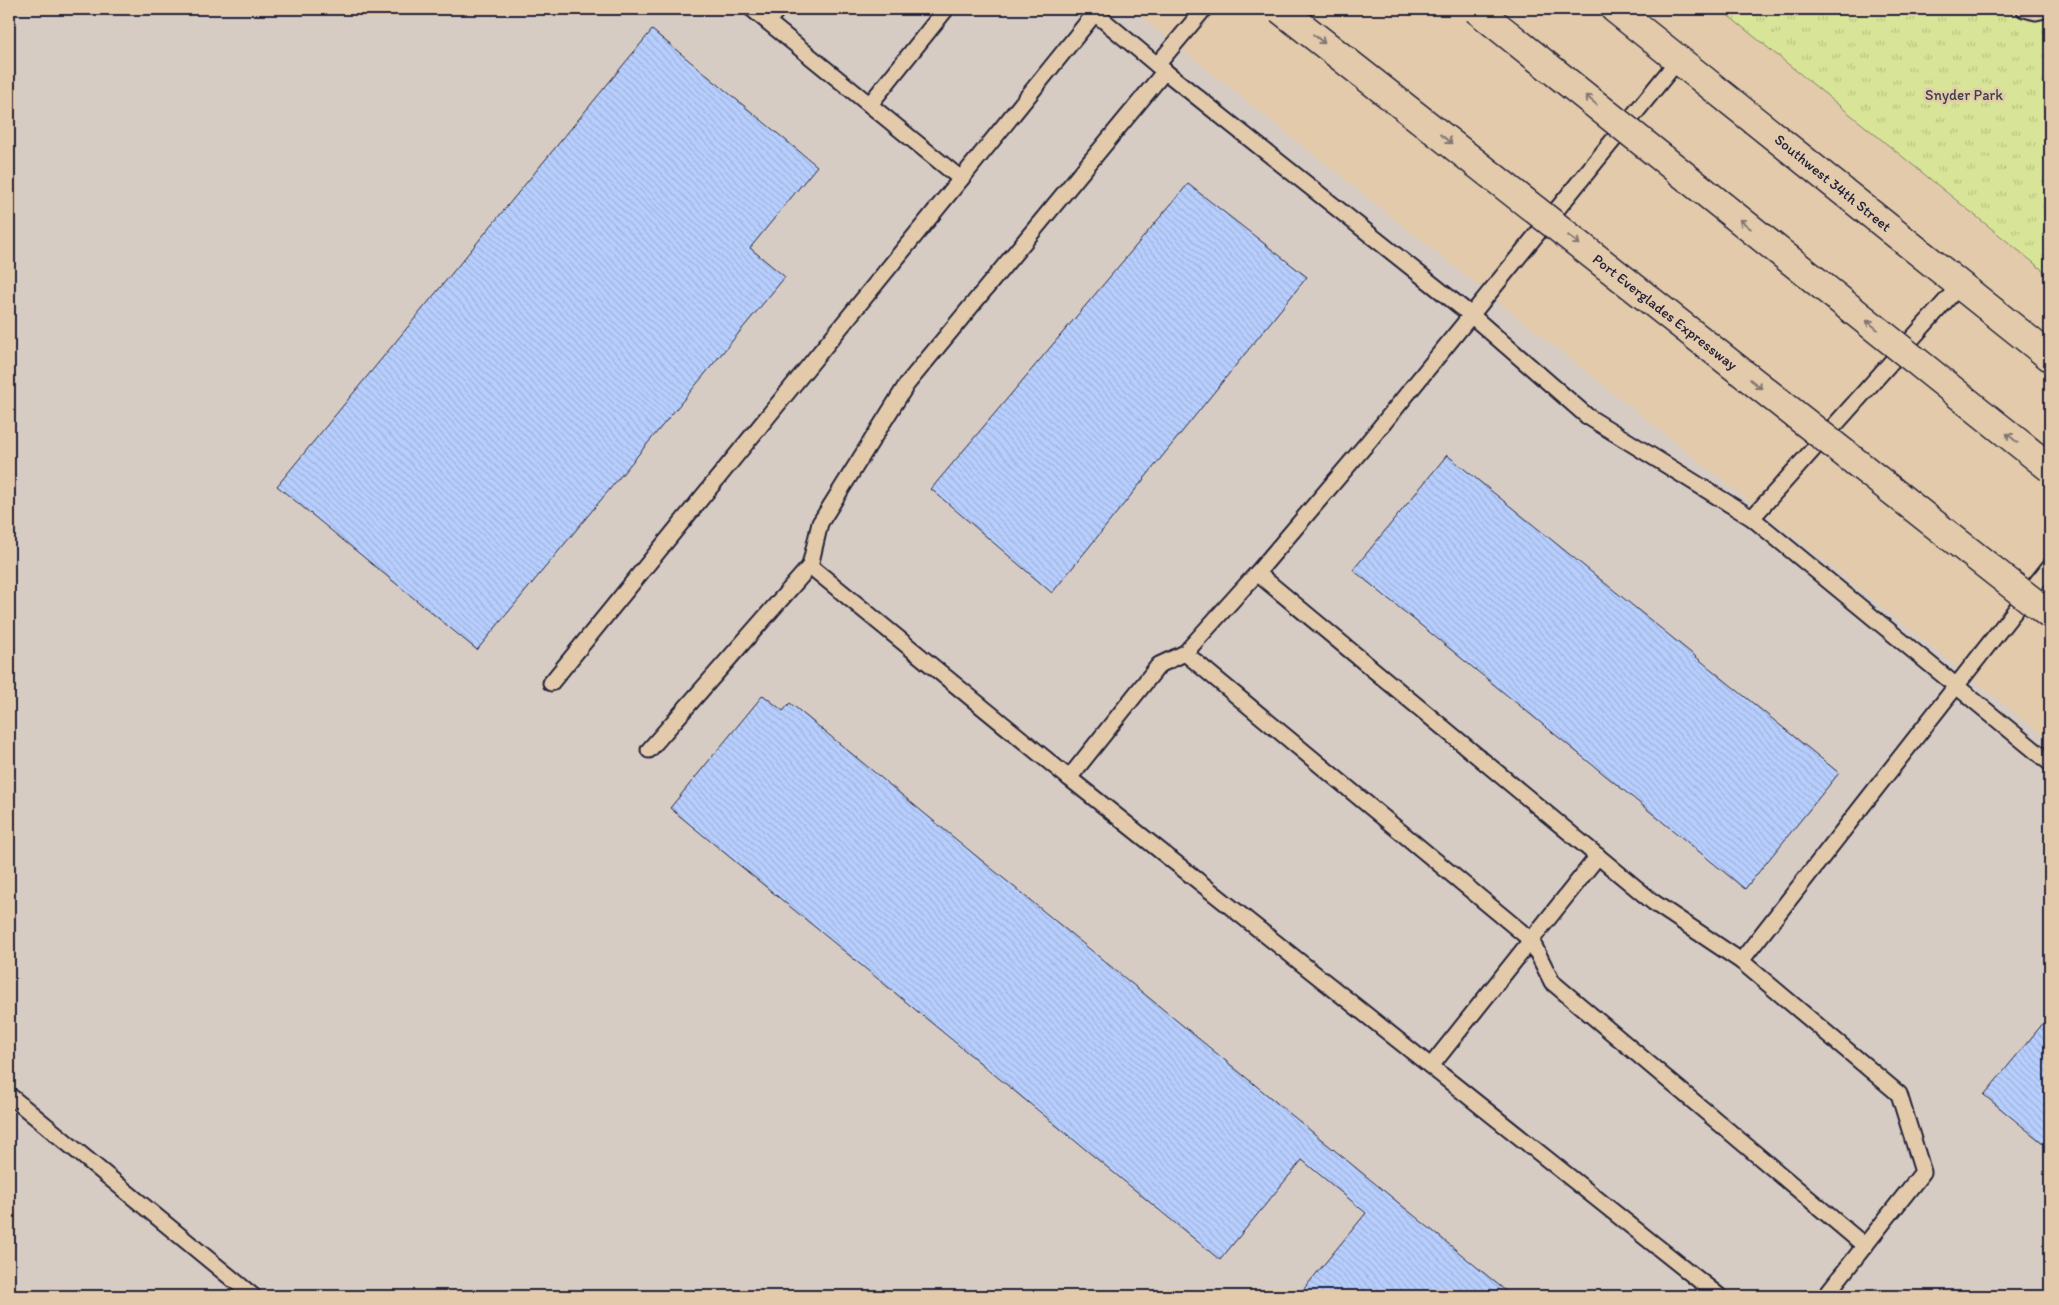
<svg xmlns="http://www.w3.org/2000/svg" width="2059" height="1305" viewBox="0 0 2059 1305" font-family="Itim,sans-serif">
	<defs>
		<pattern id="park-tufts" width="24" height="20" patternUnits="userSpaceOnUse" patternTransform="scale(1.25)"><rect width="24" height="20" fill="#d8e497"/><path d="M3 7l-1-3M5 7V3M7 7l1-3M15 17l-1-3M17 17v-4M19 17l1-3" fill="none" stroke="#b9c383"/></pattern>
		<pattern id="building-back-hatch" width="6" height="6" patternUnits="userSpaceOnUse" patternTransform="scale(1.25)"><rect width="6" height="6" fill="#b8cffe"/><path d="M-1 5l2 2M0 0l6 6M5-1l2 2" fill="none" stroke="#9eb1db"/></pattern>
	</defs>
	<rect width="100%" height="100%" fill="#e3caab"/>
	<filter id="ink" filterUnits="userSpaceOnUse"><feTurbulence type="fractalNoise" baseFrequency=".02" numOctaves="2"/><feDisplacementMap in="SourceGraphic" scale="10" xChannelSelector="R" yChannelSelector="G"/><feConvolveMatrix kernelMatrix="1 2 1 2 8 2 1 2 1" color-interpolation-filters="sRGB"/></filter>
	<g filter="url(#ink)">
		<polygon fill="#d6ccc4" points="9,9 1131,9 2050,741 2050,1296 9,1296"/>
		<polygon fill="url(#park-tufts)" stroke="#7d8369" points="1720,9 2050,9 2050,276"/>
		<g fill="url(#building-back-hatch)" stroke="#22223b">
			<polygon points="652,30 817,166 750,248 785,277 477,650 277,486"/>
			<polygon points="1188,184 1307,277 1052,593 931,489"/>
			<polygon points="1447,455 1839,773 1745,889 1353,570"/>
			<polygon points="763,695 783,711 790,703 1512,1296 1298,1296 1366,1213 1302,1160 1220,1260 670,808"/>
			<polygon points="2050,1015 2050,1149 1984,1095"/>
		</g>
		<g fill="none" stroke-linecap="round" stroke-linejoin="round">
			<defs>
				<g id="service">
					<polyline points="752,9 961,179 1095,13"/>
					<polyline points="1090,9 1157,65"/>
					<polyline points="1204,9 1157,65 1471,315 1587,416 1752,518 2050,763"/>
					<polyline points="2024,9 2036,12 2050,9"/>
					<polyline points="768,21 778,9"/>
					<polyline points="1679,59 1369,441 1257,573 1185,653 1159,665 1069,778 1719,1296"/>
					<polyline points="870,104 946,9"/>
					<polyline points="1752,518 1960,285"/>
					<polyline points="810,566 820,523 907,384 1165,71"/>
					<polyline points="1257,573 1653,902 1741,961"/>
					<polyline points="1185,653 1531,940 1552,982 1865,1246"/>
					<polyline points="551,683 961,179"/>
					<polyline points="649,750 810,566 1069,778"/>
					<polyline points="1431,1066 1598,856"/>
					<polyline points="9,1095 253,1296"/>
					<polyline points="1825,1296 1923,1172 1899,1094 1741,961 2050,566"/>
				</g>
				<polyline id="tertiary" points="1615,9 2050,357"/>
			</defs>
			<use href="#service" stroke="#22223b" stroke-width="19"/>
			<use href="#tertiary" stroke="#22223b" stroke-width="31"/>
			<use href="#service" stroke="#e3caab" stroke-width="15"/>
			<use href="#tertiary" stroke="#e3caab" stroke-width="28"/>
			<defs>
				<g id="motorway-bridge">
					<polyline points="1280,9 2050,615"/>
					<polyline points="1476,9 2050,468"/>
				</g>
			</defs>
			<use href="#motorway-bridge" stroke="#22223b" stroke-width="31" stroke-linecap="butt"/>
			<use href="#motorway-bridge" stroke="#e3caab" stroke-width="28"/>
		</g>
		<defs><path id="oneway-shaft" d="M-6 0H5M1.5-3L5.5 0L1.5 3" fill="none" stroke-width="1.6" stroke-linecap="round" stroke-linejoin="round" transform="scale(1.25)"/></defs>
		<g stroke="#827673">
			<use href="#oneway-shaft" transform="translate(1319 39) rotate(38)"/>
			<use href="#oneway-shaft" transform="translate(1591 100) rotate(-141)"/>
			<use href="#oneway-shaft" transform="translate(1446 139) rotate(38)"/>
			<use href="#oneway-shaft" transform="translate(1745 224) rotate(-141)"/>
			<use href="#oneway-shaft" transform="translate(1574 240) rotate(38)"/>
			<use href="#oneway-shaft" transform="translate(1872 325) rotate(-141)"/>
			<use href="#oneway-shaft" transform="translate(1756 384) rotate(38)"/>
			<use href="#oneway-shaft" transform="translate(2012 438) rotate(-141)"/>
		</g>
	</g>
	<g text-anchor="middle" stroke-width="5" stroke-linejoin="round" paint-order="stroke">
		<g font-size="15" fill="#3d3f49" stroke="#e3caab">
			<text x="1964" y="100">Snyder Park</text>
		</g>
		<g font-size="15" fill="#22223b" stroke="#e3caab">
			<text transform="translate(1833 183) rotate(39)" y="5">Southwest 34th Street</text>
			<text transform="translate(1665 312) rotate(38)" y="5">Port Everglades Expressway</text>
		</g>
	</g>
	<rect width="2059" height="1305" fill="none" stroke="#e3caab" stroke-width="30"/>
	<rect x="15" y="15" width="2029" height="1275" fill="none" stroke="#22223b" stroke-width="2" filter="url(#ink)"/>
</svg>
